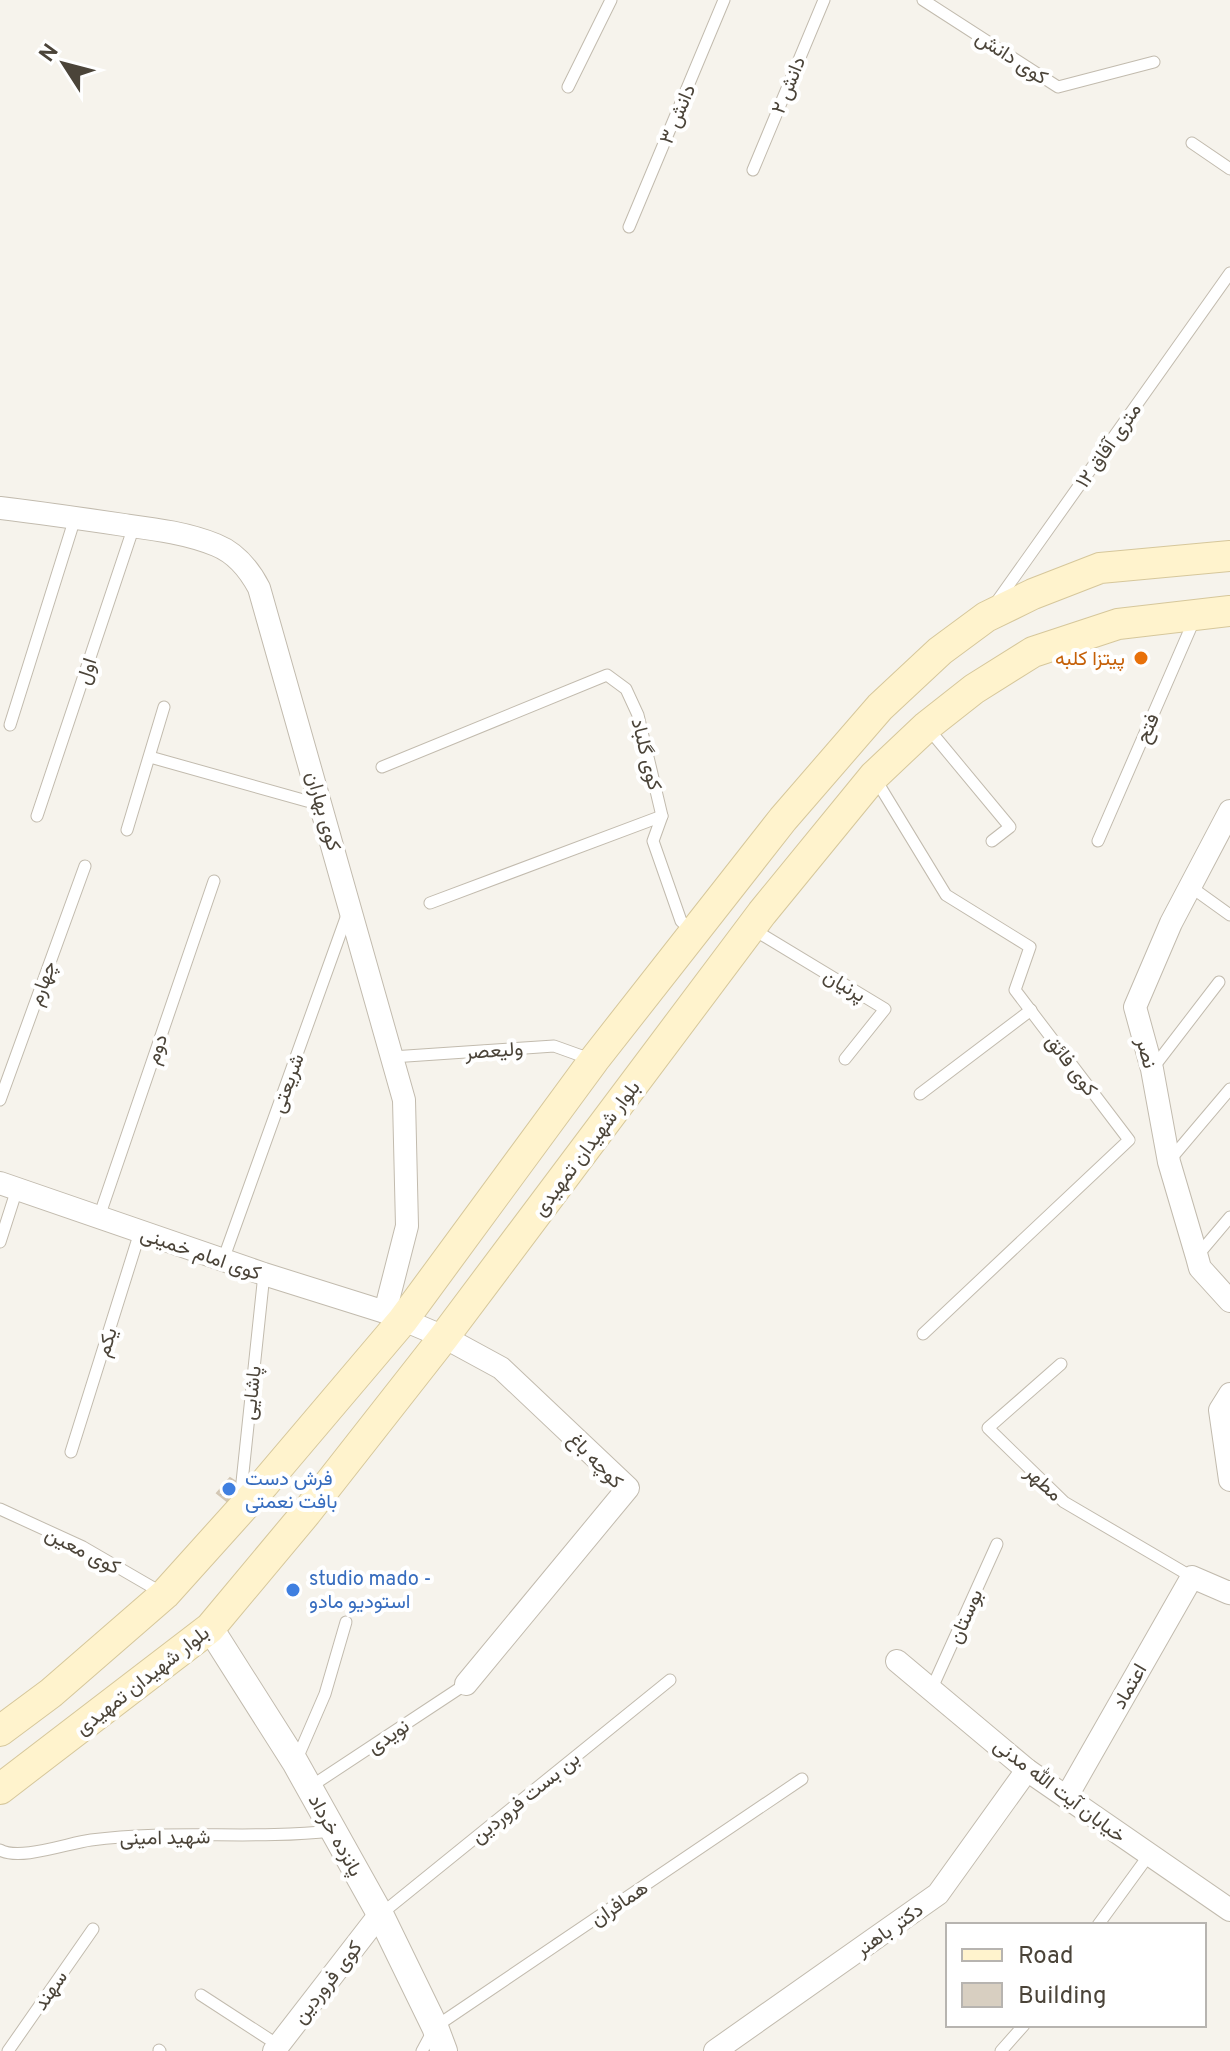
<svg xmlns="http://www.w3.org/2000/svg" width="1230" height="2051" viewBox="0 0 1230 2051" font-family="Overpass,Vazirmatn,sans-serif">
	<defs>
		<pattern id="building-hatch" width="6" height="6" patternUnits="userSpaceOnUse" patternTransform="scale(2)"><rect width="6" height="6" fill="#d8cfc1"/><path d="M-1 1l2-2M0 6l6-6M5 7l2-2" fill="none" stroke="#b1aa9e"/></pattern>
	</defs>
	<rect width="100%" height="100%" fill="#f6f3ec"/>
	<polygon fill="url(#building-hatch)" stroke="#d3c7b4" stroke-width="2" points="230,1478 241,1485 227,1501 217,1493"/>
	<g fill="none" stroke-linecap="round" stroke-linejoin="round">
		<defs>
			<g id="service">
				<polyline points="923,0 1058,87 1154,62"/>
				<polyline points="568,87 611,0"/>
				<polyline points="1192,143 1230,169"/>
				<polyline points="753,170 824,0"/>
				<polyline points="629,227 724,0"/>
				<polyline points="998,600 1230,273"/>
				<polyline points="10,725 75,518"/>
				<polyline points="927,727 1010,827 992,841"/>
				<polyline points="150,757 321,805"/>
				<polyline points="382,767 607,675 626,689 638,715 662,816 653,841 681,921 694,932"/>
				<polyline points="876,780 946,895 1030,947 1015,990 1129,1140 923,1334"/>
				<polyline points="37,816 134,526"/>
				<polyline points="127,830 164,707"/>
				<polyline points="1098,841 1195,618"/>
				<polyline points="1191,887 1230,915"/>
				<polyline points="430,903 662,816"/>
				<polyline points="751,928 885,1009 845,1059"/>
				<polyline points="392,1057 554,1046 593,1060"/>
				<polyline points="1153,1068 1219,982"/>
				<polyline points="920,1094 1031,1010"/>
				<polyline points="0,1100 85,866"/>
				<polyline points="1169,1161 1230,1089"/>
				<polyline points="99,1217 214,881"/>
				<polyline points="0,1242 17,1189"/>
				<polyline points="1197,1256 1230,1217"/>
				<polyline points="223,1260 347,915"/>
				<polyline points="1061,1364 988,1428 1064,1502 1192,1577"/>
				<polyline points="71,1452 140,1232"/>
				<polyline points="240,1501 264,1274"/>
				<polyline points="0,1509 83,1547 164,1594"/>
				<polyline points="932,1688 997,1544"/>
				<polyline points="296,1761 325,1694 346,1622"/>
				<polyline points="310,1787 466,1684"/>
				<path d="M0 1850C20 1861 68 1843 91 1840 171 1829 252 1840 332 1831"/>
				<polyline points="381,1914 670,1680"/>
				<polyline points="1098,1925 1149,1855"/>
				<polyline points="201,1995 278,2045"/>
				<polyline points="159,2050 160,2051"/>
				<polyline points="8,2051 93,1929"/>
				<polyline points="422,2051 435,2027 802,1779"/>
				<polyline points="1001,2051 1024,2025"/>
			</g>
			<g id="minor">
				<path d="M0 508C41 513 83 519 124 525 154 529 187 533 216 545 236 553 249 569 259 588L404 1100 407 1226 385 1312"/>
				<polyline points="1230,811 1171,923 1135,1007 1152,1069 1169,1162 1197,1257 1200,1268 1230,1301"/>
				<polyline points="0,1183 264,1274 385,1312 444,1337 501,1368 628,1488 466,1684"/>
				<polyline points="1230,1394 1220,1410 1230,1480"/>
				<polyline points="897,1661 1027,1770 1230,1910"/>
				<polyline points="1067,1796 1192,1577 1229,1593 1230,1592"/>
				<polyline points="274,2051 380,1914"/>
				<polyline points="715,2051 938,1894 1027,1770"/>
			</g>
			<polyline id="tertiary" points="210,1628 295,1762 380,1914 435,2027 444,2051"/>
			<g id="secondary">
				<polyline points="0,1731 51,1693 165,1594 264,1484 403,1320 594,1060 783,819 880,707 940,651 986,617 1033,594 1100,568 1230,556"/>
				<polyline points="0,1789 210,1628 306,1513 444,1337 762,913 874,776 927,726 974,689 1033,652 1118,624 1230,611"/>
			</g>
		</defs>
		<use href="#service" stroke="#c2bbae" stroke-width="13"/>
		<use href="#minor" stroke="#c2bbae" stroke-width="24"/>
		<use href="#tertiary" stroke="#c2bbae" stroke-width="28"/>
		<use href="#secondary" stroke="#d6c79b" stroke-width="32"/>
		<use href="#service" stroke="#fff" stroke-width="11"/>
		<use href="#minor" stroke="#fff" stroke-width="22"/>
		<use href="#tertiary" stroke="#fff" stroke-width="26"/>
		<use href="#secondary" stroke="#fff3cd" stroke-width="30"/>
	</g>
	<circle fill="#e8710a" stroke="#fff" stroke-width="3" cx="1141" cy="658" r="8"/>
	<g fill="#3f7fe0" stroke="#fff" stroke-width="3">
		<circle cx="229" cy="1489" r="8"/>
		<circle cx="293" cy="1590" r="8"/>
	</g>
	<g text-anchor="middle" stroke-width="8" stroke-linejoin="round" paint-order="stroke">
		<g font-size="20" fill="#4b4439" stroke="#fff">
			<text transform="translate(1012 57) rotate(33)" y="7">کوی دانش</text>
			<text transform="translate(788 85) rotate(-68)" y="7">دانش ۲</text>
			<text transform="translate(677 114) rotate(-67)" y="7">دانش ۳</text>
			<text transform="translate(1108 445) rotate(-55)" y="7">۱۲ متری آفاق</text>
			<text transform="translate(86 671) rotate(-72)" y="7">اول</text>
			<text transform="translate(1147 728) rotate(-66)" y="7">فتح</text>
			<text transform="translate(647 754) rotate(76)" y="7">کوی گلباد</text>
			<text transform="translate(324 811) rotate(74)" y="7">کوی بهاران</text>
			<text transform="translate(42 983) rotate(-70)" y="7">چهارم</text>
			<text transform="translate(845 985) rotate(31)" y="7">پرنیان</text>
			<text transform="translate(156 1049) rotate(-71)" y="7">دوم</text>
			<text transform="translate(494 1050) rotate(-4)" y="7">ولیعصر</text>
			<text transform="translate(1147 1053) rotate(75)" y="7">نصر</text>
			<text transform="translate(1072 1065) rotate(53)" y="7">کوی فائق</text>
			<text transform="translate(287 1083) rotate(-70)" y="7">شریعتی</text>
			<text transform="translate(586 1148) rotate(-53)" y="7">بلوار شهیدان تمهیدی</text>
			<text transform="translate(201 1253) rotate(19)" y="7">کوی امام خمینی</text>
			<text transform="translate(106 1342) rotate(-73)" y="7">یکم</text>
			<text transform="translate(251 1393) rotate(-84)" y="7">پاشایی</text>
			<text transform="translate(596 1460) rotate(46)" y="7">کوچه باغ</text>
			<text transform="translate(1044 1483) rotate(43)" y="7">مطهر</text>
			<text transform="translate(83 1550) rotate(27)" y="7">کوی معین</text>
			<text transform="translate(965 1616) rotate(-66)" y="7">بوستان</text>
			<text transform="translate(142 1680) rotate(-38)" y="7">بلوار شهیدان تمهیدی</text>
			<text transform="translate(1129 1686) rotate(-60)" y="7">اعتماد</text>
			<text transform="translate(388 1736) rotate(-34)" y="7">نویدی</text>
			<text transform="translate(1060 1790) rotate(37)" y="7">خیابان آیت الله مدنی</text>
			<text transform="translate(525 1797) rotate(-39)" y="7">بن بست فروردین</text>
			<text transform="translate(336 1835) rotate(61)" y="7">پانزده خرداد</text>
			<text transform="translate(165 1837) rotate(-1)" y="7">شهید امینی</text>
			<text transform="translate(619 1903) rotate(-34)" y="7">همافران</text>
			<text transform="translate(889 1929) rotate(-35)" y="7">دکتر باهنر</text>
			<text transform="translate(327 1982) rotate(-52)" y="7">کوی فروردین</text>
			<text transform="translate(50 1990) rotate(-55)" y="7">سهند</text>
		</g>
		<g font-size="20" fill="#c56008" stroke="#fff" text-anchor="end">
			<text x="1125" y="665">پیتزا کلبه</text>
		</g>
		<g font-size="20" fill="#366cbe" stroke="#fff" text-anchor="start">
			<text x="245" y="1485">فرش دست<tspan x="245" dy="23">بافت نعمتی</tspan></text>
			<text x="309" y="1585">studio mado -<tspan x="309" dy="23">استودیو مادو</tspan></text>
		</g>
	</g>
	<rect x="946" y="1923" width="260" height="104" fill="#ffffff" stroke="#b7b4b0" stroke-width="2"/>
	<rect x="962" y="1949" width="40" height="12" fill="#fff3cd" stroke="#b7b4b0" stroke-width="2"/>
	<text x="1018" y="1963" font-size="24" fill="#4b4439">Road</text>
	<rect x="962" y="1983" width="40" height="24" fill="#d8cfc1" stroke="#b7b4b0" stroke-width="2"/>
	<text x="1018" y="2003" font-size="24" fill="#4b4439">Building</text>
	<g transform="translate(64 64) rotate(306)" stroke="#ffffff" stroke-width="6" paint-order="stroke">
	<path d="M0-6L14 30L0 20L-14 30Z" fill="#4b4439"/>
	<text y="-12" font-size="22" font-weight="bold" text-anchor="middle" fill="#4b4439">N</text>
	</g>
</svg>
